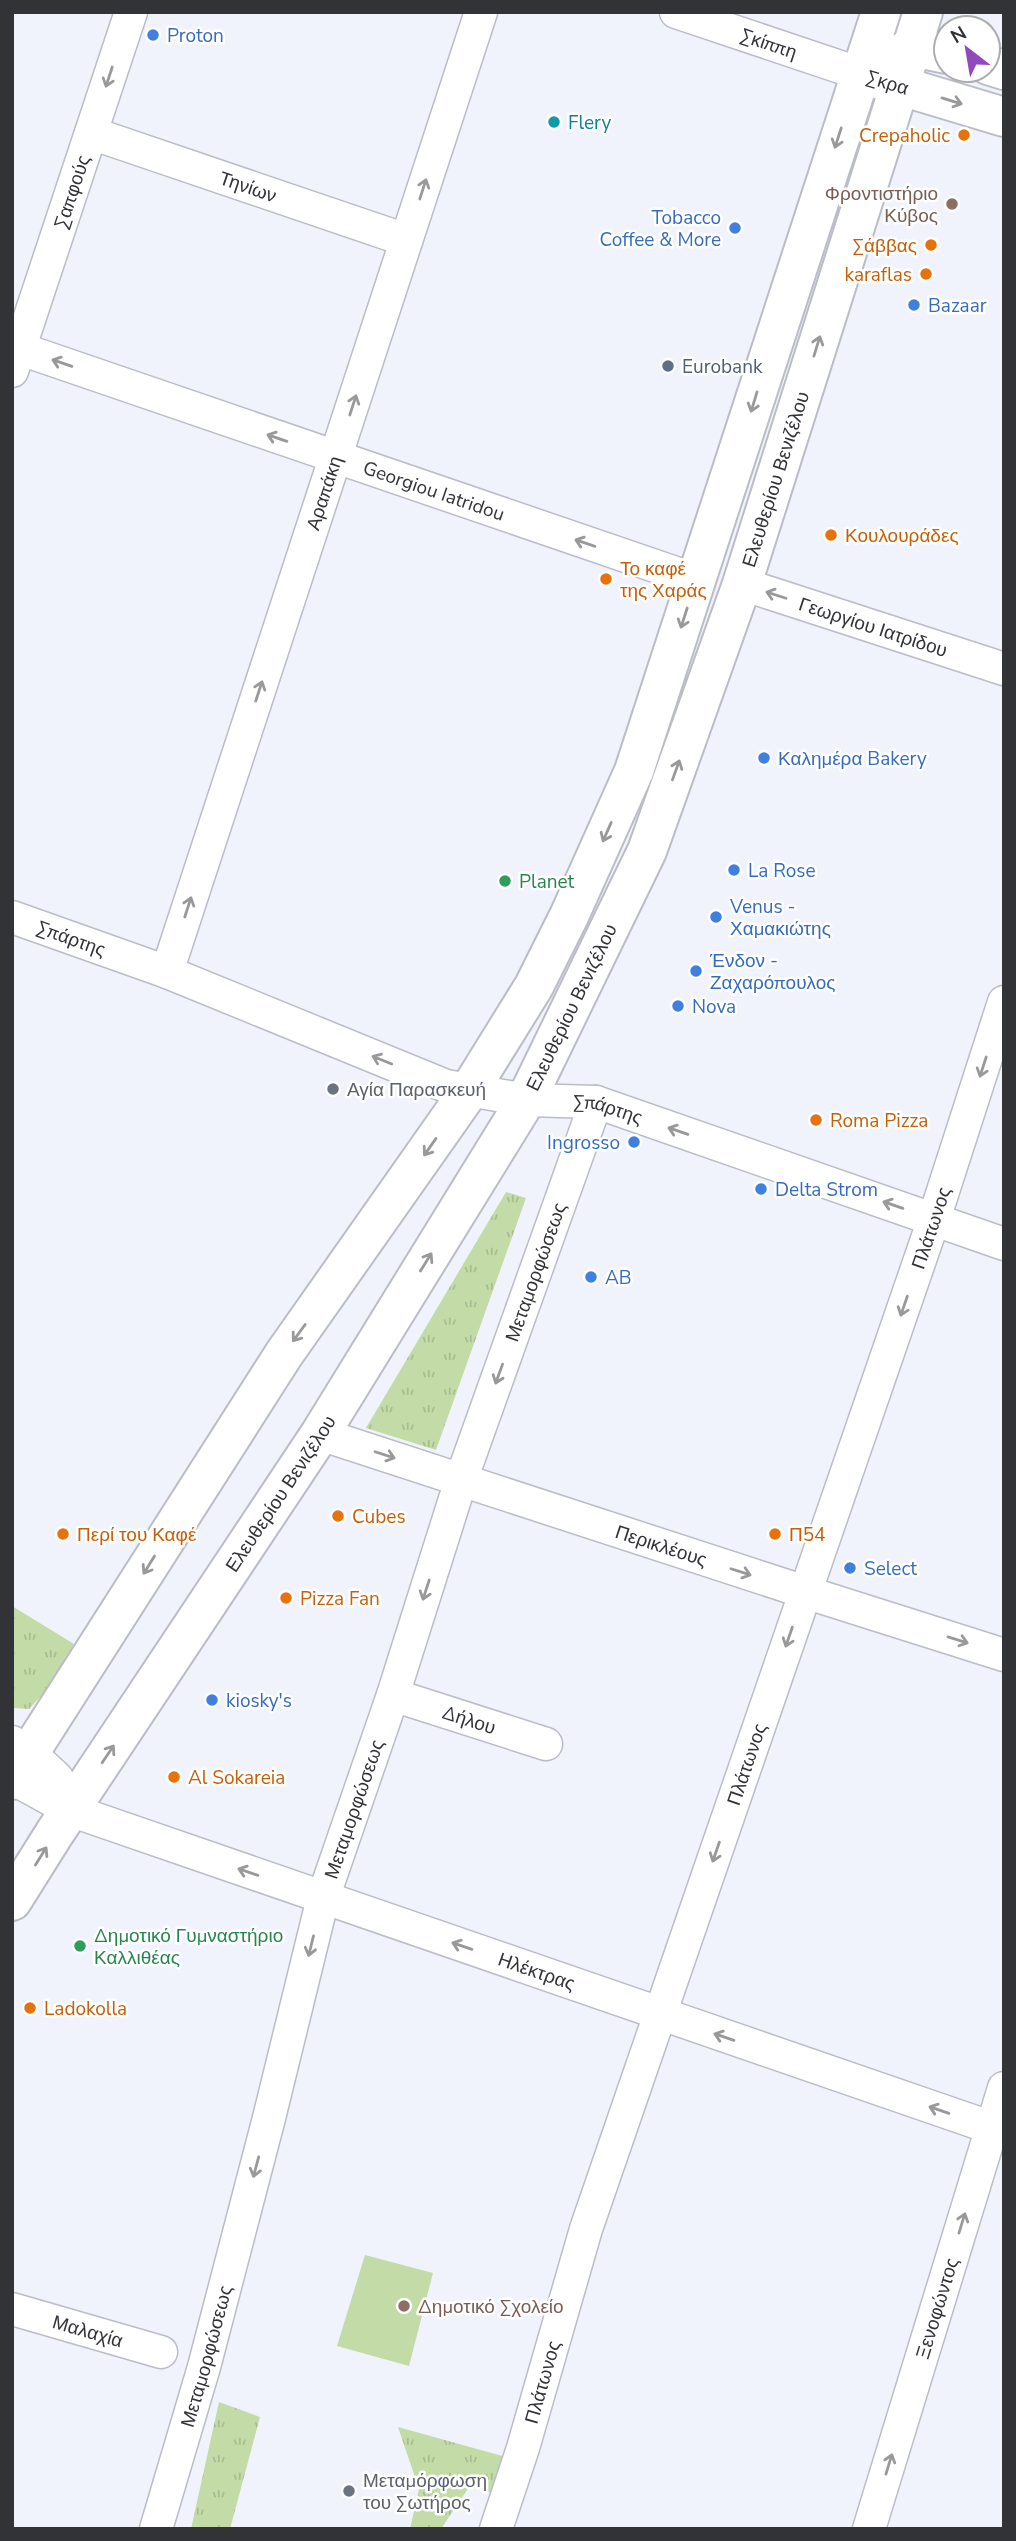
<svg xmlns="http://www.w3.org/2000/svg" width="1016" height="2541" viewBox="0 0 1016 2541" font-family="'Nunito Sans',sans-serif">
	<defs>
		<pattern id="grass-tufts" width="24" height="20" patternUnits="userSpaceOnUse" patternTransform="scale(1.75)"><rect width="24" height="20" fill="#c2dba7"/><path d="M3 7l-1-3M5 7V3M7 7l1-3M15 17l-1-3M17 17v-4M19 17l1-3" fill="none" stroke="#a7bc90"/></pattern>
	</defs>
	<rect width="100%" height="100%" fill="#f0f3fc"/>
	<g fill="url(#grass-tufts)">
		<polygon points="506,1192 526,1198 436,1450 366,1428"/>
		<polygon points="12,1606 74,1644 52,1684 29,1709 12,1708"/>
		<polygon points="219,2402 260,2417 230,2529 191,2529"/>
		<polygon points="398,2427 506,2457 493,2494 471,2484 441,2529 410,2529 419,2489"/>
	</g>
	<polygon fill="#c2dba7" points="365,2255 433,2273 409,2366 337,2346"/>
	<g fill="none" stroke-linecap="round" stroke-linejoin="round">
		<defs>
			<g id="minor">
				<path id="s1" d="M676 12 861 74"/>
				<path id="s2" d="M91 133 406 240"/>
				<path id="s3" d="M12 346 696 580"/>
				<path id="s4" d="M12 371 131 12"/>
				<path id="s5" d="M742 584 1004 669"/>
				<path id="s6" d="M12 917 167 972 446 1086 526 1100 596 1102 1004 1244"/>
				<path id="s7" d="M167 972 481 12"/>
				<path id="s8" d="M320 1434 805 1592 1004 1655"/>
				<path id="s9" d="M393 1695 546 1744"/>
				<polyline points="12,1742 30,1753 57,1778 70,1810"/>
				<path id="s10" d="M12 1778 70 1810 1004 2132"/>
				<path id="s11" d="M12 2309 161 2352"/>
				<path id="s12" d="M156 2529 204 2367 269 2118 323 1898 393 1695 461 1480 596 1102"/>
				<path id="s13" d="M496 2529 523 2448 586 2229 934 1219 1004 1002"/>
				<path id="s14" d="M869 2529 1004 2088"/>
			</g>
			<g id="tertiary">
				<polyline points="883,63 912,47 946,54"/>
				<polyline points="988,65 1004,70"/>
				<path id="s15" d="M861 74 1004 117"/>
			</g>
			<g id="primary">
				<polyline points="12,1780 284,1354 469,1091 534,986 569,916 634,771 881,12"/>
				<path id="s16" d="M12 1901 54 1834 320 1434 526 1100 647 851 742 584 923 12"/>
			</g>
		</defs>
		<use href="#minor" stroke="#babdc6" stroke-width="35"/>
		<use href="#tertiary" stroke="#babdc6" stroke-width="42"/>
		<use href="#primary" stroke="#babdc6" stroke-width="42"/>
		<use href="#minor" stroke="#fff" stroke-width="32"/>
		<use href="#tertiary" stroke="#fff" stroke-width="38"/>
		<use href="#primary" stroke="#fff" stroke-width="38"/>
	</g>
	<defs><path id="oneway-shaft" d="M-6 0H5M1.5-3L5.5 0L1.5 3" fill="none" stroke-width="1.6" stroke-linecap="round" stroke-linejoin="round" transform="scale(1.75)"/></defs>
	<g stroke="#98999b">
		<use href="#oneway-shaft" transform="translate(109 77) rotate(108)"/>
		<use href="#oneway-shaft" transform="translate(952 101) rotate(17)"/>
		<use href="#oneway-shaft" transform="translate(838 138) rotate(108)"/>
		<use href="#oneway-shaft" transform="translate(423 189) rotate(-72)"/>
		<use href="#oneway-shaft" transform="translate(817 346) rotate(-73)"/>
		<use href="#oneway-shaft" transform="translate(62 363) rotate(-161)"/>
		<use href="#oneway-shaft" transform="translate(754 402) rotate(107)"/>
		<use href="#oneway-shaft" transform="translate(353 405) rotate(-72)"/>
		<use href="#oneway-shaft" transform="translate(277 438) rotate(-161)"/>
		<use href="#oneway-shaft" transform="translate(585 543) rotate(-161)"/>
		<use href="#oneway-shaft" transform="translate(776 595) rotate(-162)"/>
		<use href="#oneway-shaft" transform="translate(684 618) rotate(108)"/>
		<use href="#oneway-shaft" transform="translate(259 691) rotate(-72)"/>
		<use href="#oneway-shaft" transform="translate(676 770) rotate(-70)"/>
		<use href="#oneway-shaft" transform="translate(607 832) rotate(114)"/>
		<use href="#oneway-shaft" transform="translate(188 907) rotate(-72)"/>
		<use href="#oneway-shaft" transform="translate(382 1060) rotate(-158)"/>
		<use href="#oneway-shaft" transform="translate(983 1067) rotate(108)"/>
		<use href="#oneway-shaft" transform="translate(678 1131) rotate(-161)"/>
		<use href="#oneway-shaft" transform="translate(430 1147) rotate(125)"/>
		<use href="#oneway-shaft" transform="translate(893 1205) rotate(-161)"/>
		<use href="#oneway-shaft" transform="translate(426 1262) rotate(-58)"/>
		<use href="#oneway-shaft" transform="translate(904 1306) rotate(109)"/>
		<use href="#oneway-shaft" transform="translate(299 1333) rotate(126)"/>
		<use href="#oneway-shaft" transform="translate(499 1374) rotate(110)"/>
		<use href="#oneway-shaft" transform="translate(385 1455) rotate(18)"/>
		<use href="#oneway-shaft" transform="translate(149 1565) rotate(122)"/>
		<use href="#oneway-shaft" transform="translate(741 1572) rotate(18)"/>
		<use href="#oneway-shaft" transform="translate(426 1590) rotate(108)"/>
		<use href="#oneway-shaft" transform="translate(789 1637) rotate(109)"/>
		<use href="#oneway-shaft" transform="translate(958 1640) rotate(17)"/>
		<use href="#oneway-shaft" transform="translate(108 1754) rotate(-56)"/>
		<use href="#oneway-shaft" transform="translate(716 1852) rotate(109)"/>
		<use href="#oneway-shaft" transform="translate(41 1856) rotate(-58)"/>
		<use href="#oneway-shaft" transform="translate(248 1872) rotate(-161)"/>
		<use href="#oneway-shaft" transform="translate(311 1946) rotate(104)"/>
		<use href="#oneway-shaft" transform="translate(462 1946) rotate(-161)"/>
		<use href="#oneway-shaft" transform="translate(724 2037) rotate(-161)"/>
		<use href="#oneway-shaft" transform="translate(939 2110) rotate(-161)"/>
		<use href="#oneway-shaft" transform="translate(256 2167) rotate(105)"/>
		<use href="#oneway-shaft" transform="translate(962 2223) rotate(-73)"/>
		<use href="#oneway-shaft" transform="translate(889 2464) rotate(-73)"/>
	</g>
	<g fill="#3f7fe0" stroke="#fff" stroke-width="2.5">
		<circle cx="153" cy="35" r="7"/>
		<circle cx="735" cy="228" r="7"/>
		<circle cx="914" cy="305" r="7"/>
		<circle cx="764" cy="758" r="7"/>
		<circle cx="734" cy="870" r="7"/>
		<circle cx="716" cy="917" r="7"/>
		<circle cx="696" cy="971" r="7"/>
		<circle cx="678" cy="1006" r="7"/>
		<circle cx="634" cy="1142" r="7"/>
		<circle cx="761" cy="1189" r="7"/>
		<circle cx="591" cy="1277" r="7"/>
		<circle cx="850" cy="1568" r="7"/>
		<circle cx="212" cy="1700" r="7"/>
	</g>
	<circle fill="#0f9aa8" stroke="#fff" stroke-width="2.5" cx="554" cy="122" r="7"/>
	<g fill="#e8710a" stroke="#fff" stroke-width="2.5">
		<circle cx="964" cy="135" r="7"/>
		<circle cx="931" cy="245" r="7"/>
		<circle cx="926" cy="274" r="7"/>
		<circle cx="831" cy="535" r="7"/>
		<circle cx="606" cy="579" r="7"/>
		<circle cx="816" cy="1120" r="7"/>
		<circle cx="338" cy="1516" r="7"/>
		<circle cx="63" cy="1534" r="7"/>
		<circle cx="775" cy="1534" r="7"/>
		<circle cx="286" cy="1598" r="7"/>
		<circle cx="174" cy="1777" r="7"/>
		<circle cx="30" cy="2008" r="7"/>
	</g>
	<g fill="#8d6e63" stroke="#fff" stroke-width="2.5">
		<circle cx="952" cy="204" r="7"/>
		<circle cx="404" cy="2306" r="7"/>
	</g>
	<circle fill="#5c6f8a" stroke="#fff" stroke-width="2.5" cx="668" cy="366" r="7"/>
	<g fill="#2e9e5b" stroke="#fff" stroke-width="2.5">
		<circle cx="505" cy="881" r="7"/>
		<circle cx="80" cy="1946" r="7"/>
	</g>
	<g fill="#6b7280" stroke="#fff" stroke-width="2.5">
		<circle cx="333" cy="1089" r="7"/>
		<circle cx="349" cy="2491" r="7"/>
	</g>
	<g text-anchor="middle" stroke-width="5" stroke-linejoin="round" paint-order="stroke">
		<g font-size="19" fill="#366cbe" stroke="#fff" text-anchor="start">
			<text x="167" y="42">Proton</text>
			<text x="721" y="224" text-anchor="end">Tobacco<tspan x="721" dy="22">Coffee &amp; More</tspan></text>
			<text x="928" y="312">Bazaar</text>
			<text x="778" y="765">Καλημέρα Bakery</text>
			<text x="748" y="877">La Rose</text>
			<text x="730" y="913">Venus -<tspan x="730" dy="22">Χαμακιώτης</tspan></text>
			<text x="710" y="967">Ένδον -<tspan x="710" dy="22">Ζαχαρόπουλος</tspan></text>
			<text x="692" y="1013">Nova</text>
			<text x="620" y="1149" text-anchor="end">Ingrosso</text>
			<text x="775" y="1196">Delta Strom</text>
			<text x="605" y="1284">AB</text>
			<text x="864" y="1575">Select</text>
			<text x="226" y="1707">kiosky's</text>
		</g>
		<g font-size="19" fill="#323337" stroke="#fff">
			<text dy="7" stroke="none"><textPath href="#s1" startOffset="98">Σκίππη</textPath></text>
			<text dy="7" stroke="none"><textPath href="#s15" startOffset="28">Σκρα</textPath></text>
			<text dy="7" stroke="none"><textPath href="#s2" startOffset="166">Τηνίων</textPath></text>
			<text dy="7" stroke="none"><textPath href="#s4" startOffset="189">Σαπφούς</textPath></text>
			<text dy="7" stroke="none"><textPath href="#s16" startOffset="1622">Ελευθερίου Βενιζέλου</textPath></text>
			<text dy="7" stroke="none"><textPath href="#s3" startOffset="446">Georgiou Iatridou</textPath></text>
			<text dy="7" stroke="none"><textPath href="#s7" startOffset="504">Αραπάκη</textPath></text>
			<text dy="7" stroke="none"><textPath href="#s5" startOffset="138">Γεωργίου Ιατρίδου</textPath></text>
			<text dy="7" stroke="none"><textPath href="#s6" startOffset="63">Σπάρτης</textPath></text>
			<text dy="7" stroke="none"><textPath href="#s16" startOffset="1055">Ελευθερίου Βενιζέλου</textPath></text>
			<text dy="7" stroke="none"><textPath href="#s6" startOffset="630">Σπάρτης</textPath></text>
			<text dy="7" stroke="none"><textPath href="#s13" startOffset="1372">Πλάτωνος</textPath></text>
			<text dy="7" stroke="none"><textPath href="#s12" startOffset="1314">Μεταμορφώσεως</textPath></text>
			<text dy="7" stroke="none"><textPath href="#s16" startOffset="488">Ελευθερίου Βενιζέλου</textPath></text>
			<text dy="7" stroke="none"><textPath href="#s8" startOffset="359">Περικλέους</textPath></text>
			<text dy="7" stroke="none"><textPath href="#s9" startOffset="80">Δήλου</textPath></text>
			<text dy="7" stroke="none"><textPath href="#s13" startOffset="805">Πλάτωνος</textPath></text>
			<text dy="7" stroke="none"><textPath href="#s12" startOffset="747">Μεταμορφώσεως</textPath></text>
			<text dy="7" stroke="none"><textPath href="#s10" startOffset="560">Ηλέκτρας</textPath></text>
			<text dy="7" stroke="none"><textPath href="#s14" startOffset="231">Ξενοφώντος</textPath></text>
			<text dy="7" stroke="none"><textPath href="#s11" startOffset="79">Μαλαχία</textPath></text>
			<text dy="7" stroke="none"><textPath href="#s12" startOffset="180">Μεταμορφώσεως</textPath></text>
			<text dy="7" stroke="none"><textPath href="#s13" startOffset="154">Πλάτωνος</textPath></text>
		</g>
		<g font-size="19" fill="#0d838f" stroke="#fff" text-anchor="start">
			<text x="568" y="129">Flery</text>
		</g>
		<g font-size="19" fill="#c56008" stroke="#fff" text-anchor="start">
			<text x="950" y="142" text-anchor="end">Crepaholic</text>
			<text x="917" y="252" text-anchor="end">Σάββας</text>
			<text x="912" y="281" text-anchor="end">karaflas</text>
			<text x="845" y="542">Κουλουράδες</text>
			<text x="620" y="575">Το καφέ<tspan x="620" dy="22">της Χαράς</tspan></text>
			<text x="830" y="1127">Roma Pizza</text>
			<text x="352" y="1523">Cubes</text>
			<text x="77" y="1541">Περί του Καφέ</text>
			<text x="789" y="1541">Π54</text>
			<text x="300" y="1605">Pizza Fan</text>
			<text x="188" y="1784">Al Sokareia</text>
			<text x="44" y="2015">Ladokolla</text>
		</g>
		<g font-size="19" fill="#785e54" stroke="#fff" text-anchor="end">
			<text x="938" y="200">Φροντιστήριο<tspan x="938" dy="22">Κύβος</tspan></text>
			<text x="418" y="2313" text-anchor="start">Δημοτικό Σχολείο</text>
		</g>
		<g font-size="19" fill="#4e5e75" stroke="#fff" text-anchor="start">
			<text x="682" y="373">Eurobank</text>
		</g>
		<g font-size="19" fill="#27864d" stroke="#fff" text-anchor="start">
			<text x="519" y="888">Planet</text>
			<text x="94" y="1942">Δημοτικό Γυμναστήριο<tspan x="94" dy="22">Καλλιθέας</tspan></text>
		</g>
		<g font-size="19" fill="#5b616d" stroke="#fff" text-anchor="start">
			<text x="347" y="1096">Αγία Παρασκευή</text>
			<text x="363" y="2487">Μεταμόρφωση<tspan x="363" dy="22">του Σωτήρος</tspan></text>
		</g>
	</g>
	<rect width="1016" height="2541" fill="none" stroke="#323337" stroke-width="28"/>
	<g transform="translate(967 49) rotate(329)"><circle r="33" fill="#ffffff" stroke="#adadaf" stroke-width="2"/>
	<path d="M0-5L12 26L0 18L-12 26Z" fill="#9249bb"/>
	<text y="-10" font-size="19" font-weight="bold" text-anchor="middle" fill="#323337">N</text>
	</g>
</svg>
